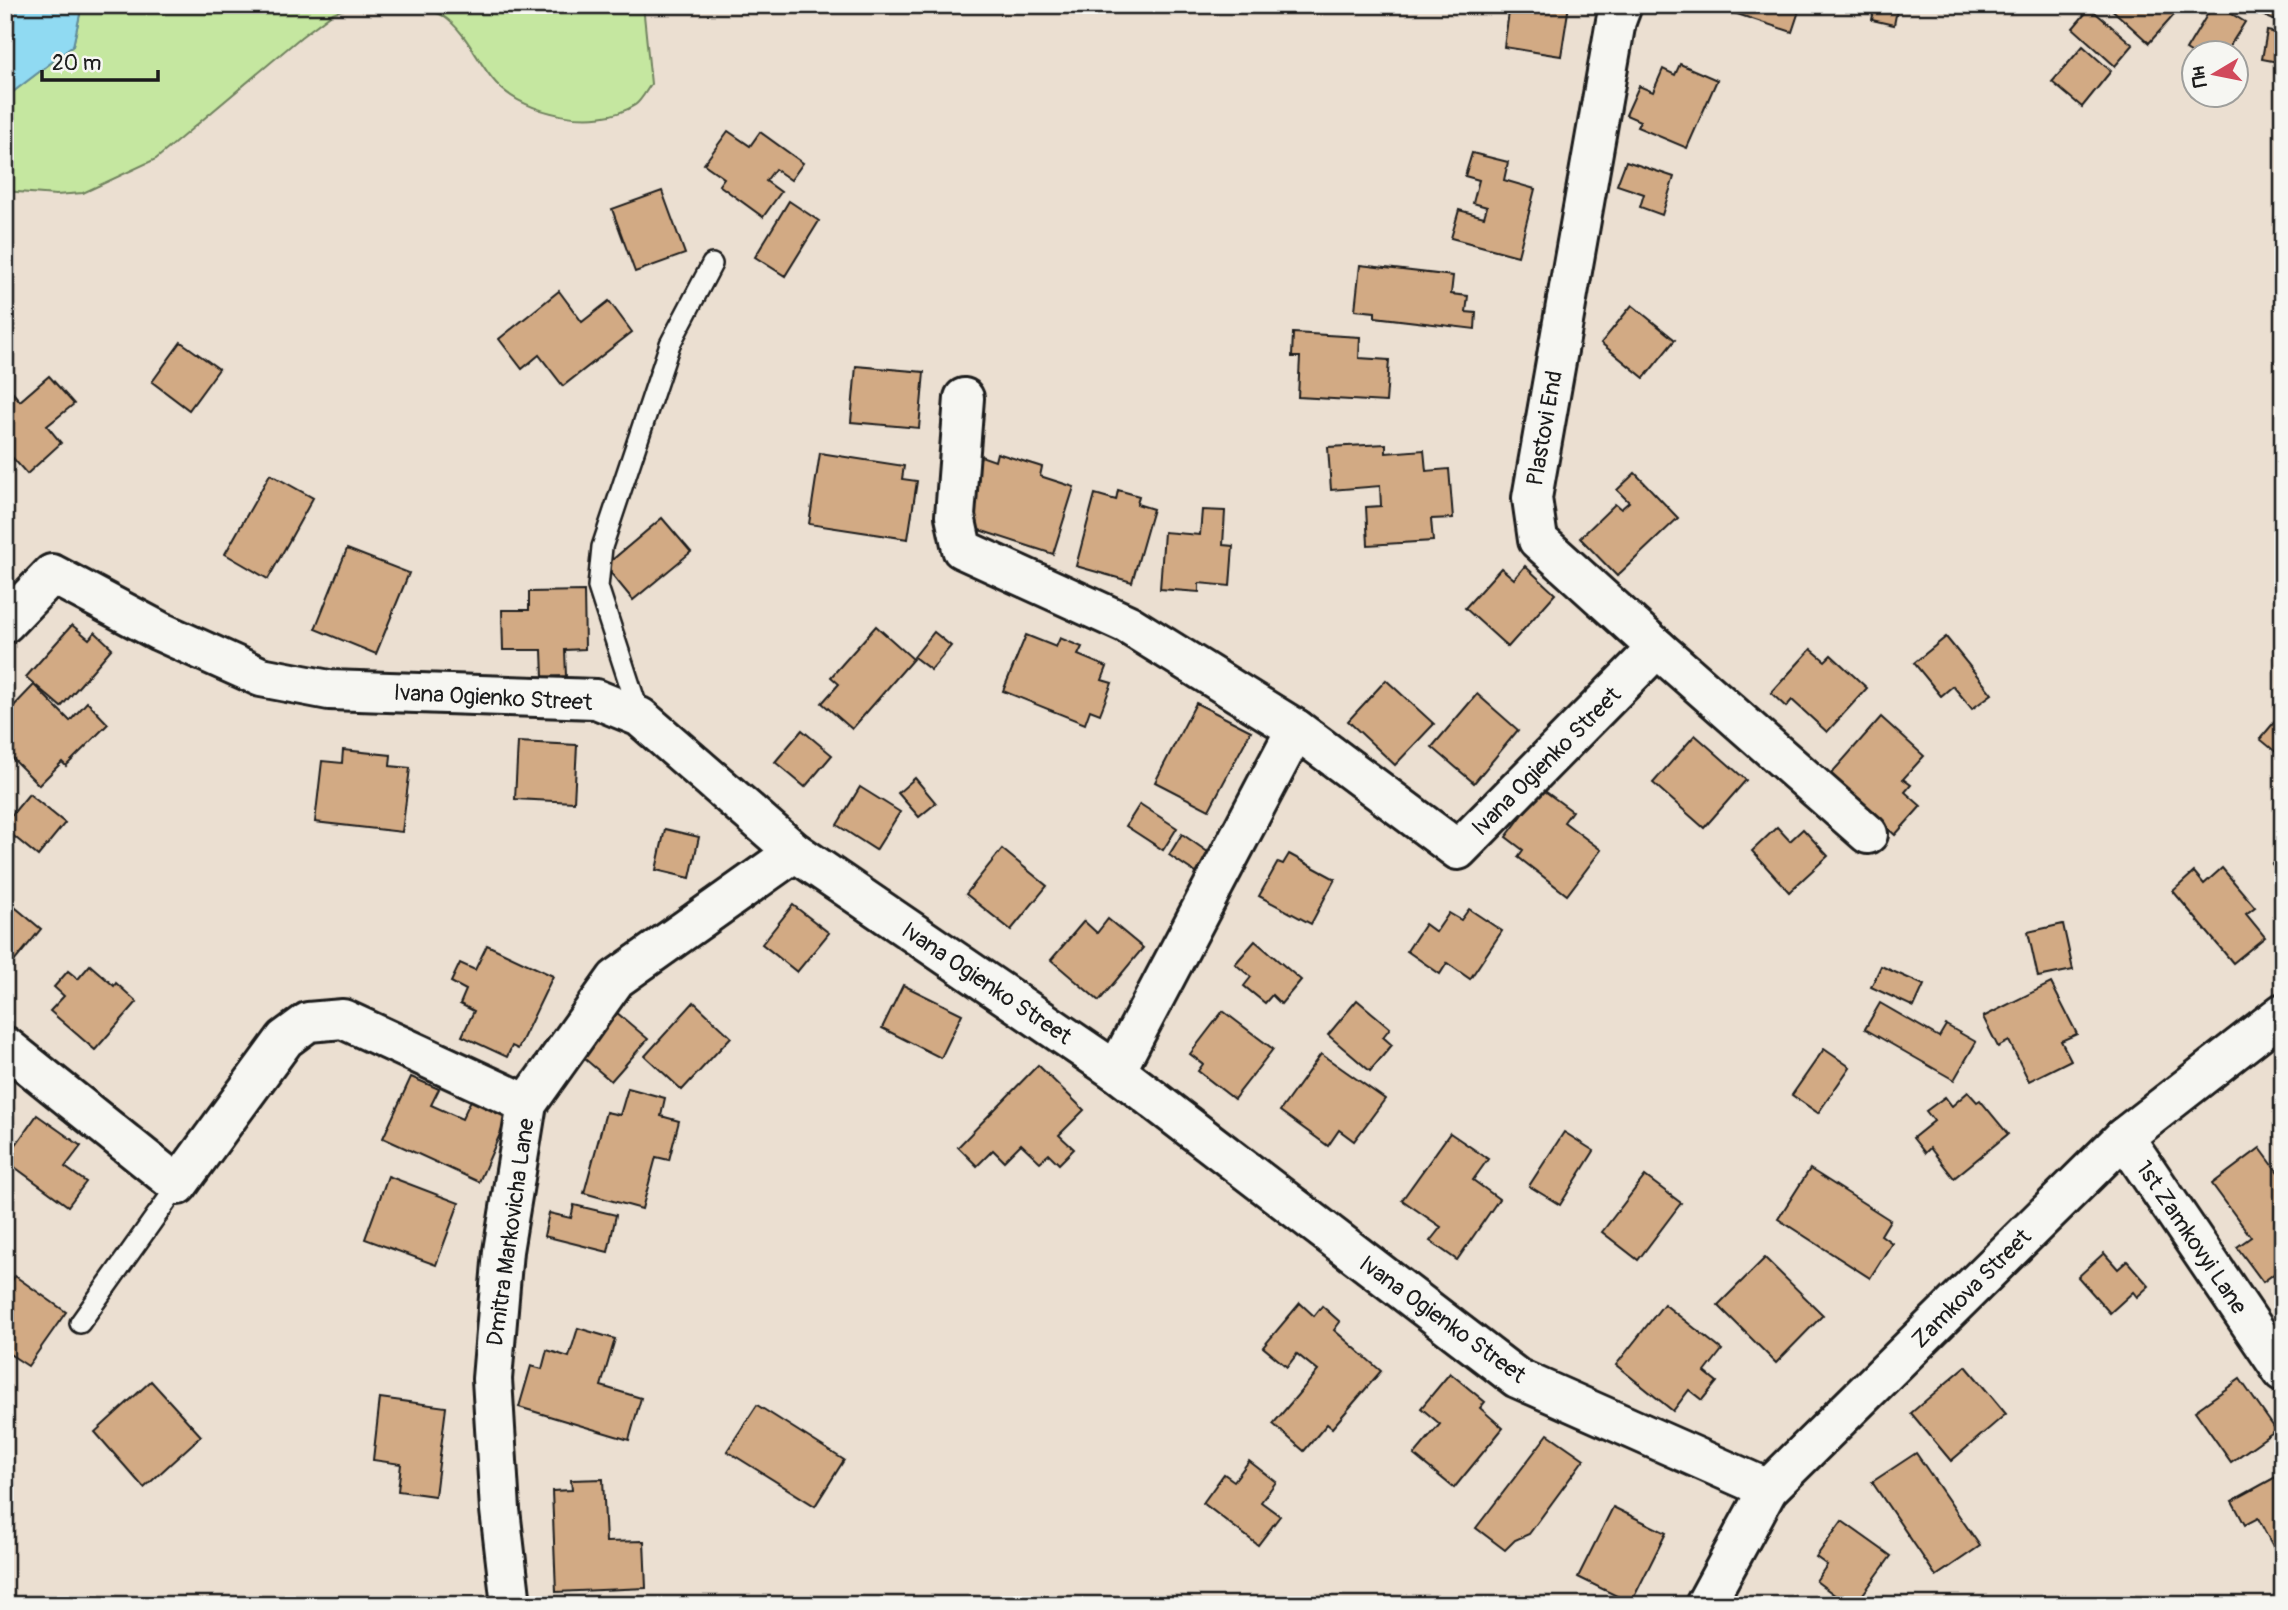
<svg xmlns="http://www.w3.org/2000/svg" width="2288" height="1610" viewBox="0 0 2288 1610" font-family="Pangolin,sans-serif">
	<rect width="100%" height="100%" fill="#ebdfd1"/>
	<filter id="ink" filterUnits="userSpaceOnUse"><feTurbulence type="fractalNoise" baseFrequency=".0143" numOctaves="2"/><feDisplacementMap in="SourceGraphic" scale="14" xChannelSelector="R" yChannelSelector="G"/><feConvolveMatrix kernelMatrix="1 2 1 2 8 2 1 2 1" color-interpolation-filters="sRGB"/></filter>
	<g filter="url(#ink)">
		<g fill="#c5e7a0" stroke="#70825e" stroke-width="2">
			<polygon points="82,5 356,5 333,13 301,37 156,159 83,193 56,195 5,191 5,98 73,46"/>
			<path d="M413 5H643L651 84C646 91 641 101 635 105 597 130 525 115 496 83 477 62 467 32 443 16 435 11 422 9 413 5Z"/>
		</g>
		<polygon fill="#90daf2" stroke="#628e9c" stroke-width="2" points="5,5 82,5 73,46 5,98"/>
		<g fill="#d2aa84" stroke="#1c1c1c" stroke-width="2">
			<polygon points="1510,5 1569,5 1561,56 1504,47"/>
			<polygon points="1726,5 1801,5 1792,32 1725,10"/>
			<polygon points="1875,5 1898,5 1894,25 1872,20"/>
			<polygon points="2107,5 2183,5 2149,43"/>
			<polygon points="2213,5 2217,5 2245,22 2226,52 2194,52 2194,55 2186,50"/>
			<polygon points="2244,5 2283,5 2283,24 2243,7"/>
			<polygon points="2090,8 2133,45 2115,66 2073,28"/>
			<polygon points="2267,31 2283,34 2283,63 2262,59"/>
			<polygon points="2083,46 2111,71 2082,107 2052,82"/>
			<polygon points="1680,64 1717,80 1687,148 1637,127 1640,121 1626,115 1639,86 1653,92 1663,69 1675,75"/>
			<polygon points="728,131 750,146 760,132 803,163 791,180 775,169 766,181 781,192 763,217 719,185 724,178 704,164"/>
			<polygon points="1472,153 1508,162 1504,180 1535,189 1518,256 1451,238 1459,210 1484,217 1487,207 1473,203 1479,180 1465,176"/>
			<polygon points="1626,161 1674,177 1662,215 1640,207 1644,194 1617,185"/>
			<polygon points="662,191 685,254 635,272 612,209"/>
			<polygon points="789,201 819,221 785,276 755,257"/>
			<polygon points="1360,265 1453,276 1451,294 1468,296 1466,312 1476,313 1475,329 1375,317 1375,312 1355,310"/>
			<polygon points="559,291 582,322 609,301 632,332 563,386 539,355 522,369 499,339"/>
			<polygon points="1632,305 1675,340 1644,378 1601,343"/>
			<polygon points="1293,333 1360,337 1359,358 1389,360 1386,402 1298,397 1300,357 1292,357"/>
			<polygon points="181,342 219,369 189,410 152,382"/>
			<polygon points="856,366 924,372 919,428 851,422"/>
			<polygon points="49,376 74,404 47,426 61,443 27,474 13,458 5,464 5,384 20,401"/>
			<polygon points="1386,444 1386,453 1424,450 1426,471 1449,469 1453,518 1431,519 1433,541 1368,545 1366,507 1381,506 1380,486 1331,490 1328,447"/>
			<polygon points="820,453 904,466 902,479 917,481 908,539 809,524"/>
			<polygon points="997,453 1042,467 1040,476 1074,487 1053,554 967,526 976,498 968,495 981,456 995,461"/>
			<polygon points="1635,473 1678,518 1617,576 1580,538 1615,504 1621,509 1629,502 1617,490"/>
			<polygon points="270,474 313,498 268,579 225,554"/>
			<polygon points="1118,490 1139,496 1137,504 1153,509 1132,582 1076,566 1095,494 1116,500"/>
			<polygon points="1202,510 1225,511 1223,545 1233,546 1230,586 1199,583 1199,592 1160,589 1164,532 1200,535"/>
			<polygon points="662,518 691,552 633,600 605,566"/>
			<polygon points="347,549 409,573 376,654 315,629"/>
			<polygon points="1525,566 1555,594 1508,647 1465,608 1501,568 1514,579"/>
			<polygon points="584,591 585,649 565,650 566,676 543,677 542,650 503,650 502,610 529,610 529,592"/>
			<polygon points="72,625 89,639 95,632 112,648 61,707 26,677"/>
			<polygon points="876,626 913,659 852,729 822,703 839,684 831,677"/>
			<polygon points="934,632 951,646 931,670 914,657"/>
			<polygon points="1026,635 1056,647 1060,638 1082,647 1078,655 1107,667 1102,680 1112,683 1100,714 1090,710 1085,724 1003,691"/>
			<polygon points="1946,637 1992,694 1972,709 1953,686 1941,696 1914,663"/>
			<polygon points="1811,649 1825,661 1831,655 1867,688 1827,732 1792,700 1786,707 1771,693"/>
			<polygon points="1386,680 1434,724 1395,765 1348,721"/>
			<polygon points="34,685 70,721 87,702 108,724 66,766 62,762 39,785 5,751 5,719 11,713 9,711"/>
			<polygon points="1477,694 1518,730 1474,783 1432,747"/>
			<polygon points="1196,703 1251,731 1209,810 1155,782"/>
			<polygon points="2283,712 2283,758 2260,739"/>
			<polygon points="1881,717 1924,756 1903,779 1911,785 1905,792 1921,806 1895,835 1829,776"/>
			<polygon points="802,730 832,755 805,787 775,762"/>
			<polygon points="1695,735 1746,780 1704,828 1653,783"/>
			<polygon points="518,742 577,745 574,802 515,799"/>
			<polygon points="343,750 391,755 390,766 410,768 402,832 315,822 322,761 342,763"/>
			<polygon points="915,778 936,803 919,817 898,793"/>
			<polygon points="860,787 900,812 876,850 837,825"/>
			<polygon points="1542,789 1572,811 1564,822 1601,850 1567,895 1518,857 1523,850 1506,837"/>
			<polygon points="29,794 65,823 38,856 5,829 5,823"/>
			<polygon points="1140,804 1177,828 1163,850 1126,826"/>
			<polygon points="1777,827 1790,841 1803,829 1828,856 1789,892 1752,851"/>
			<polygon points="665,829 699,837 690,878 656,870"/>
			<polygon points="1182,834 1212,855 1199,875 1169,855"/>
			<polygon points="1002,849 1047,886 1011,930 966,894"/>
			<polygon points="1289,854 1335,879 1311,924 1259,896 1278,862 1283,864"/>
			<polygon points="2283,855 2283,878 2272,864"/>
			<polygon points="2222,868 2255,907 2246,914 2265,937 2233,963 2173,891 2194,872 2204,884"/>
			<polygon points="10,903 41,929 5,973 5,910"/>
			<polygon points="793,905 829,933 797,972 762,944"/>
			<polygon points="1469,909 1502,931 1470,979 1447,963 1440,974 1407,951 1425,924 1436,932 1449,913 1461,920"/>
			<polygon points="1108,919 1143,948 1099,1001 1051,960 1084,921 1097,933"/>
			<polygon points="2063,924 2073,970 2038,977 2028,932"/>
			<polygon points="1255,941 1301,980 1281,1004 1272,995 1265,1003 1244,986 1251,977 1235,964"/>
			<polygon points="487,945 553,976 518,1049 512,1046 507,1057 462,1036 474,1011 460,1004 466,990 451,982 460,963 475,970"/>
			<polygon points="90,965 114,986 116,983 137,1002 95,1050 50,1011 64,996 54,987 68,971 78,979"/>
			<polygon points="1881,966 1924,985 1914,1007 1871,987"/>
			<polygon points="2051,983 2077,1034 2061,1041 2071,1060 2029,1081 2009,1041 1998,1047 1983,1017"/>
			<polygon points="903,985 962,1014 941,1058 882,1028"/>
			<polygon points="1357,1000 1390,1028 1383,1037 1392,1045 1370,1071 1328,1035"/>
			<polygon points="694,1002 731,1037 682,1090 645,1056"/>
			<polygon points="1880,1003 1939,1037 1946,1025 1976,1042 1954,1080 1865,1029"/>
			<polygon points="1223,1011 1273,1049 1234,1099 1198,1071 1203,1064 1190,1054"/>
			<polygon points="616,1012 648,1039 611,1081 579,1054"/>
			<polygon points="1824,1049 1850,1067 1818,1113 1792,1095"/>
			<polygon points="1321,1054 1385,1099 1354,1141 1339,1130 1328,1146 1280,1111"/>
			<polygon points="1038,1065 1084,1110 1059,1135 1074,1149 1059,1164 1049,1154 1040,1162 1021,1144 1004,1161 993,1150 977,1166 958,1147"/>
			<polygon points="411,1077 439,1089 431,1105 462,1119 471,1100 508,1116 479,1182 383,1138"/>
			<polygon points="628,1088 665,1098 661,1116 679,1121 669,1160 656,1157 642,1209 584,1193 606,1112 620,1115"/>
			<polygon points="1968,1092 1977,1102 1980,1100 2008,1134 1954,1178 1930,1148 1925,1153 1913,1138 1934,1121 1926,1111 1945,1097 1952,1106"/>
			<polygon points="37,1115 81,1146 65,1167 86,1182 68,1206 5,1160"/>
			<polygon points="1564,1132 1594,1151 1560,1205 1529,1186"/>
			<polygon points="1450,1133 1488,1159 1473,1180 1499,1199 1457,1260 1430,1241 1441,1227 1402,1200"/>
			<polygon points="2260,1148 2283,1179 2283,1267 2263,1282 2237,1247 2251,1237 2212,1184"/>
			<polygon points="1810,1169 1890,1220 1881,1235 1892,1243 1870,1278 1778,1219"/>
			<polygon points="388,1176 459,1203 436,1265 365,1239"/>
			<polygon points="1645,1176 1681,1203 1638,1260 1602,1232"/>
			<polygon points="574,1205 616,1215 608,1252 544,1236 549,1213 571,1218"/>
			<polygon points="2104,1253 2118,1269 2127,1261 2149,1286 2137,1297 2133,1292 2110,1313 2078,1277"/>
			<polygon points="1765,1258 1823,1315 1776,1363 1718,1305"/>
			<polygon points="15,1276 66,1312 28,1366 5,1351 5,1291"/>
			<polygon points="1300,1303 1314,1316 1322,1306 1340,1322 1334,1330 1381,1371 1332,1428 1327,1424 1304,1451 1273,1424 1318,1371 1297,1354 1287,1367 1263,1347"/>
			<polygon points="1664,1304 1722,1350 1705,1372 1717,1382 1702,1400 1689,1390 1673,1411 1616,1365"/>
			<polygon points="578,1328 615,1339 601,1386 641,1398 629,1440 519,1407 531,1366 542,1369 547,1350 569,1357"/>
			<polygon points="1966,1366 2006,1414 1951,1461 1911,1413"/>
			<polygon points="1450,1373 1485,1402 1480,1408 1503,1428 1454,1488 1414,1455 1440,1424 1421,1408"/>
			<polygon points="2240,1379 2276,1430 2231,1462 2195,1411"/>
			<polygon points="151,1381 201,1436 144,1488 95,1432"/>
			<polygon points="380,1398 446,1407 435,1496 398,1491 401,1464 373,1460"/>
			<polygon points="757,1405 844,1460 815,1506 727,1451"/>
			<polygon points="1548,1434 1584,1459 1529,1534 1515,1540 1505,1550 1476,1528"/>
			<polygon points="1916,1453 1980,1546 1936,1576 1872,1482"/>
			<polygon points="1249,1461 1276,1482 1261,1502 1280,1516 1258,1545 1203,1503 1224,1474 1234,1481"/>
			<polygon points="2283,1473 2283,1549 2276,1552 2258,1518 2245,1525 2232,1501"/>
			<polygon points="603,1479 606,1542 644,1541 646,1588 556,1592 552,1491 572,1490 571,1480"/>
			<polygon points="1613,1507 1666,1533 1631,1603 1578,1577"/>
			<polygon points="1842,1521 1891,1556 1855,1605 1848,1605 1816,1581 1827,1565 1816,1557"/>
		</g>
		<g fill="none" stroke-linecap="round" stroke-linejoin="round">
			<defs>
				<g id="lane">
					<polyline points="640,716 598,587 602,547 670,344 712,264"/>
					<polyline points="80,1323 178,1185"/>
				</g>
				<g id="street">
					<polyline points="1622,5 1616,21 1532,498 1538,540 1657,648 1868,834"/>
					<polyline points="964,398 955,516 962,549 1127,624 1296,729 1458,850 1657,648"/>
					<polyline points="5,623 52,574 159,631 261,677 329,690 596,699 640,717 795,852 1116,1071 1517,1378 1768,1489"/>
					<polyline points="5,1046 178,1185 285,1039 308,1022 343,1019 527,1104"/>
					<polyline points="1116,1071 1296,729"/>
					<polyline points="2124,1137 2283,1372"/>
					<polyline points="511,1605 500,1510 492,1379 503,1251 527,1104 616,979 795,852"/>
					<polyline points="1705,1605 1768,1489 2124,1137 2283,1013"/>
				</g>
			</defs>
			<use href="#lane" stroke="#1c1c1c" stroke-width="24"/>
			<use href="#street" stroke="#1c1c1c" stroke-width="44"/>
			<use href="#lane" stroke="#f6f6f2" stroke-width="19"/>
			<use href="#street" stroke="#f6f6f2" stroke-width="38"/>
		</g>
	</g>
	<g text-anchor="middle" stroke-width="5" stroke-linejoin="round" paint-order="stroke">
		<g font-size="23" fill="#1c1c1c" stroke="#f6f6f2">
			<text transform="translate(1544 428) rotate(-80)" y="8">Plastovi End</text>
			<text transform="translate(493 697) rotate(3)" y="8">Ivana Ogienko Street</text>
			<text transform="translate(1546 761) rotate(-45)" y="8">Ivana Ogienko Street</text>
			<text transform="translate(987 983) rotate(34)" y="8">Ivana Ogienko Street</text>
			<text transform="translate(510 1232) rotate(-82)" y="8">Dmitra Markovicha Lane</text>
			<text transform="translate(2192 1237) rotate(56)" y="8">1st Zamkovyi Lane</text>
			<text transform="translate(1971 1288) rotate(-45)" y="8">Zamkova Street</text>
			<text transform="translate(1443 1319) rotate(36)" y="8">Ivana Ogienko Street</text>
		</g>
	</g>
	<rect width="2288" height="1610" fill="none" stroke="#f6f6f2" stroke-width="28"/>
	<rect x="14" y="14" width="2260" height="1582" fill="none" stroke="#1c1c1c" stroke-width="2.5" filter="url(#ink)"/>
	<g transform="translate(2215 74) rotate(260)"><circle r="33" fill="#f6f6f2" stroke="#9f9f9c" stroke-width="2"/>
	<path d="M0-5L12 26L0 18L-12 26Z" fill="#d1495b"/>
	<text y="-10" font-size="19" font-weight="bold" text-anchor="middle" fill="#1c1c1c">Пн</text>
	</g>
	<path d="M42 70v10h116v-10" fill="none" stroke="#1c1c1c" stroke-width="3.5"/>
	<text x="52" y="70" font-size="21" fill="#1c1c1c" stroke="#f6f6f2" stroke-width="5" paint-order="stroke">20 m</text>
</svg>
